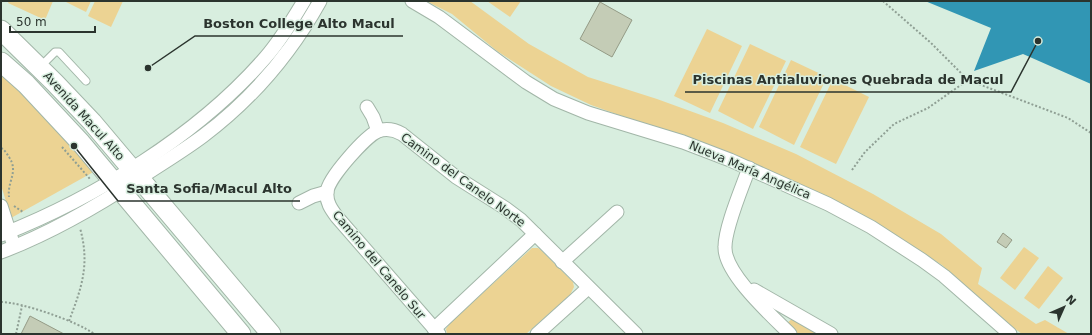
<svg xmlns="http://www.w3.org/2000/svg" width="1092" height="335" viewBox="0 0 1092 335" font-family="'DejaVu Sans',sans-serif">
	<rect width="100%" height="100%" fill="#d8eedf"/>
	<g fill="#ecd393">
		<polygon points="9,1 53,1 45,20 8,3"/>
		<polygon points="64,1 91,1 86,12"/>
		<polygon points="95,1 123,1 111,27 88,16"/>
		<polygon points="426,1 470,1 529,44 588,77 657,99 723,123 796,154 873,194 941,234 982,268 978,284 1036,324 1045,320 1069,334 1022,334 989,309 942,265 877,224 753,163 591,105 551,86 497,51 452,14"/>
		<polygon points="487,1 521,1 510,17"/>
		<polygon points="707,29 742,46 710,113 674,96"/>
		<polygon points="750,44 786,61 753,129 718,111"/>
		<polygon points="791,60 827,77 794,145 759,127"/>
		<polygon points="1,69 97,170 11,218 1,185"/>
		<polygon points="833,79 869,97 836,164 800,147"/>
		<polygon points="1024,247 1039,258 1015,290 1000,278"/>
		<polygon points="532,248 538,248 542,251 573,282 574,287 570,295 526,334 447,334 446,329 450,323"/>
		<polygon points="1048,266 1063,278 1039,309 1024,298"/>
		<polygon points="792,319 819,334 798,334 787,323"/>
	</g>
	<polygon fill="#3196b4" points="925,1 1091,1 1091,84 1023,54 974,71 991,28"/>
	<g fill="#c4ccb6" stroke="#949b86">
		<polygon points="600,2 632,20 612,57 580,39"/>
		<polygon points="1003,233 1012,240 1006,248 997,242"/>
		<polygon points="30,316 64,334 21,334"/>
	</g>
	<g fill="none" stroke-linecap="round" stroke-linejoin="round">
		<defs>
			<polyline id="lane" points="40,67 55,52 59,52 86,81"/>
			<g id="street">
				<polyline points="412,1 439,17 526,82 554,99 588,113 683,142 730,160 828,204 871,227 922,260 944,276 1010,334"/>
				<polyline points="367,107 373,117 378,131"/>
				<path d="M749 168C742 188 725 227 725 247 724 273 771 315 790 334"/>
				<polyline points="299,203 313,196 327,192"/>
				<polyline points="1,206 12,240"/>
				<path d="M1 235C95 198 198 135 265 58 280 41 292 21 304 1"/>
				<path d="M1 252C51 233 96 207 140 178 161 164 183 151 203 136 251 100 291 53 320 1"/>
				<polyline points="562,262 617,212"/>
				<polyline points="754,290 831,334"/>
				<polyline points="434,329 535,234"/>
				<path d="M439 334 337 217C331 209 326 202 327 192 328 178 366 136 378 131 387 128 395 130 402 134L456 177 505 208 521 220 636 334"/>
				<polyline points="537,334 588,288"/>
			</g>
			<g id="secondary">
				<polyline points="1,30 55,83 92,122 271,334"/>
				<polyline points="1,62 26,84 81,143 241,334"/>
			</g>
		</defs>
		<use href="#lane" stroke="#a2b6a8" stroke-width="9"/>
		<use href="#street" stroke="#a2b6a8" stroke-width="15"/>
		<use href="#secondary" stroke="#a2b6a8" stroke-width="21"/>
		<g stroke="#8f9f94" stroke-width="2" stroke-dasharray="2 2" stroke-linecap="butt">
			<polyline points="883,1 931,43 968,80 1068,118 1091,133"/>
			<polyline points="62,147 91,180"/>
			<path d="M1 148C5 150 7 154 9 157 19 172 7 181 9 197"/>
			<polyline points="852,170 865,152 894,124 928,108 968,80"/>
			<polyline points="14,206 23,212"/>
			<path d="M1 302C21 302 79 322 94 334"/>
			<path d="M69 321C82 287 90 264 80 228"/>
			<polyline points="16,334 22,306"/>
		</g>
		<use href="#lane" stroke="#fff" stroke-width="7"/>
		<use href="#street" stroke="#fff" stroke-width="13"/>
		<use href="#secondary" stroke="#fff" stroke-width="19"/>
	</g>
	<g text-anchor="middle" stroke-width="3" stroke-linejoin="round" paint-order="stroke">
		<g font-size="12" fill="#2b342e" stroke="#d8eedf">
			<text transform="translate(84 116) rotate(48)" y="4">Avenida Macul Alto</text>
			<text transform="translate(750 170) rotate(23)" y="4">Nueva María Angélica</text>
			<text transform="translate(463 180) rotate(36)" y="4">Camino del Canelo Norte</text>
			<text transform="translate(379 265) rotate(50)" y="4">Camino del Canelo Sur</text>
		</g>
	</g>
	<path fill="none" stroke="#2b342e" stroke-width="1.5" d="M148 68L195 36H403M1038 41L1011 92H685M74 146L118 201H300"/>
	<g fill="#2b342e" stroke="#d8eedf" stroke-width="1.5">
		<circle cx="148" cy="68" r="4"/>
		<circle cx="1038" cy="41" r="4"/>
		<circle cx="74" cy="146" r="4"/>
	</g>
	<g font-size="13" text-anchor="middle" font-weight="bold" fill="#2b342e" stroke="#d8eedf" stroke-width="3" stroke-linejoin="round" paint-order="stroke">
		<text x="299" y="28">Boston College Alto Macul</text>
		<text x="848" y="84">Piscinas Antialuviones Quebrada de Macul</text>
		<text x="209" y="193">Santa Sofia/Macul Alto</text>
	</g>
	<rect width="1092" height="335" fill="none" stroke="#2b342e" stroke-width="4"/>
	<g transform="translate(1064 307) rotate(45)" stroke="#d8eedf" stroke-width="3" paint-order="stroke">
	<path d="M0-3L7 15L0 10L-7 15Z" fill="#2b342e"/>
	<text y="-6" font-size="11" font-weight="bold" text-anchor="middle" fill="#2b342e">N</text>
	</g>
	<path d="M10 26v6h85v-6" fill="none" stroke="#2b342e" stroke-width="2"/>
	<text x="16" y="26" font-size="12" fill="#2b342e" stroke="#d8eedf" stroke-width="3" paint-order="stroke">50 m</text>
</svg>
